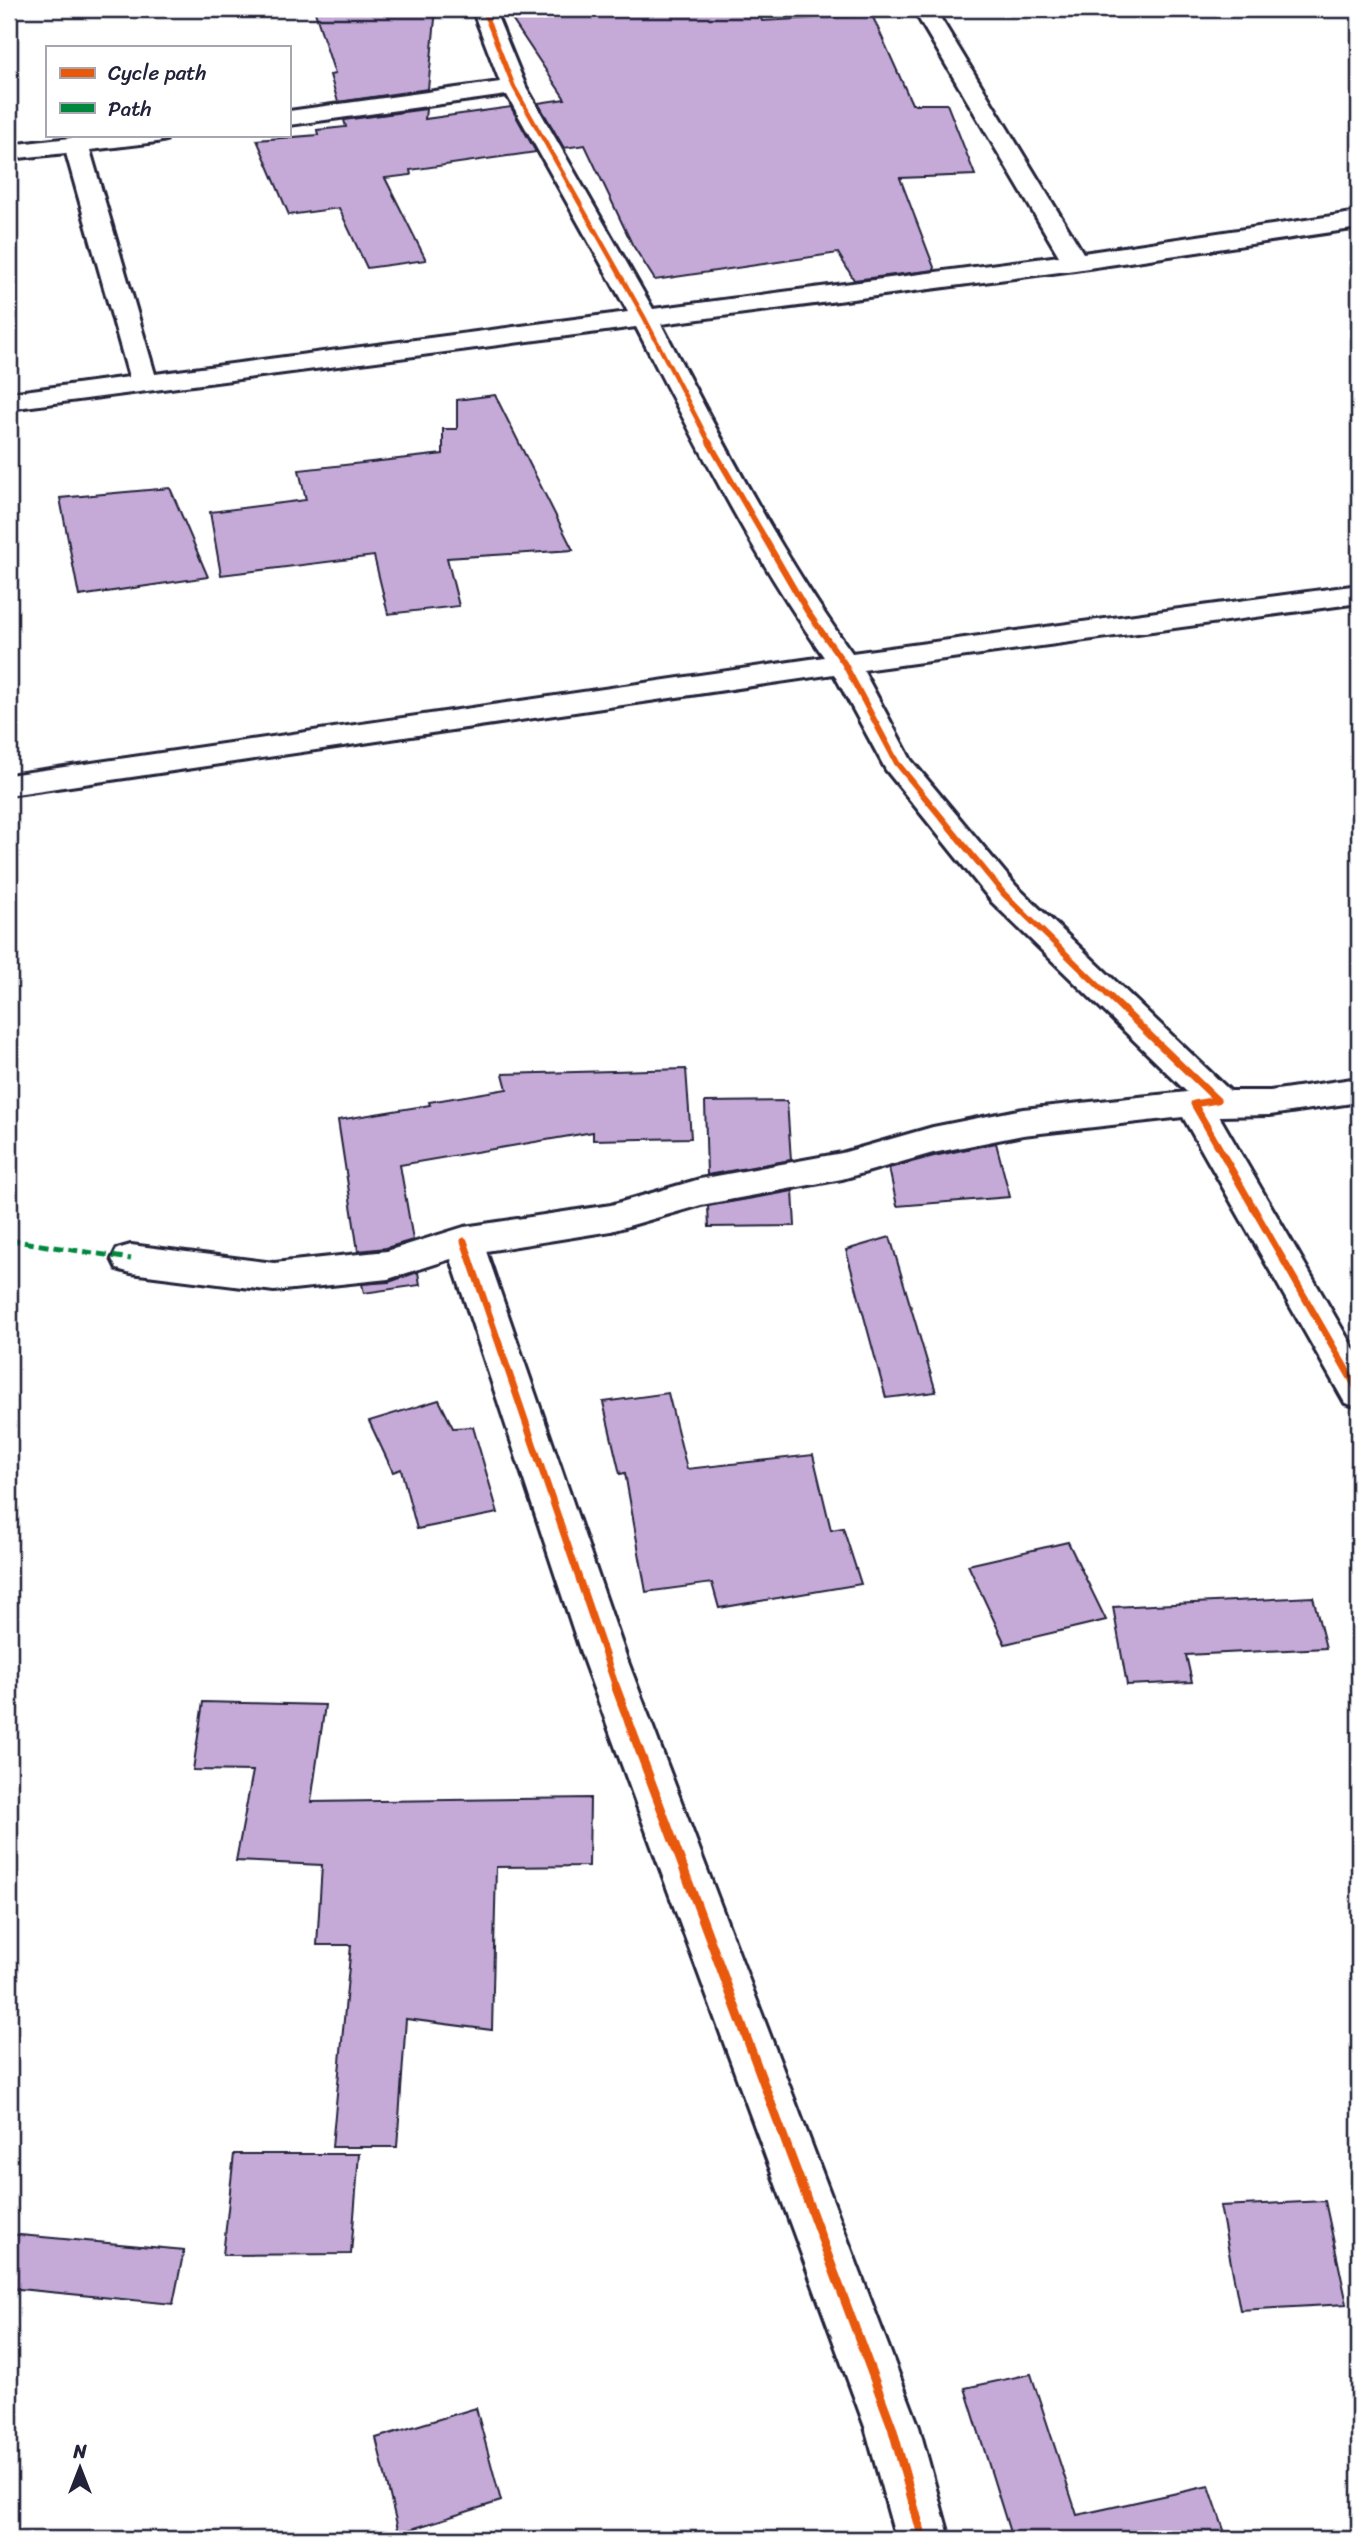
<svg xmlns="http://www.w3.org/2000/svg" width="1368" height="2548" viewBox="0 0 1368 2548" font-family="Sriracha,sans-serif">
	<rect width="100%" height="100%" fill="#fff"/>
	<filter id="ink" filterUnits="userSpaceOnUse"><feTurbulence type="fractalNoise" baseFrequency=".0143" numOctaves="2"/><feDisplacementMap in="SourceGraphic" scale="14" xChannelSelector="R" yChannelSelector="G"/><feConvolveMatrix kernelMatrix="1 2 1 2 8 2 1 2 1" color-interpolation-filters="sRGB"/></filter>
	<g filter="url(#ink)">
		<g fill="#c5aad8" stroke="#22223b" stroke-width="2">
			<polygon points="314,9 436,9 428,89 338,102 330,75 335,74"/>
			<polygon points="505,9 668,9 669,13 758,9 762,21 872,15 912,104 947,104 975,175 900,178 935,270 854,280 838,253 655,280 632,244 585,145 564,148 538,103 565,99"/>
			<polygon points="511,107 536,152 410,170 411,175 385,178 426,260 367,268 339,208 289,215 257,140 318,135 317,130 346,127 344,120 426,109 425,119"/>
			<polygon points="495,395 573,550 447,558 459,606 388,614 374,556 221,575 210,512 306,500 299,470 443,454 443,429 457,429 457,400"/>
			<polygon points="170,488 208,577 79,596 60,498"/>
			<polygon points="686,1069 691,1138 593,1140 593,1132 400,1165 413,1240 386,1248 358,1251 338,1120 430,1105 429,1102 507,1089 503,1074"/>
			<polygon points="787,1101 791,1160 707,1175 705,1102"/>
			<polygon points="996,1143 1010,1197 897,1206 889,1168 934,1156"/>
			<polygon points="793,1191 795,1226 709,1227 708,1206"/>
			<polygon points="890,1237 936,1392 886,1398 846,1250"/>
			<polygon points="418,1272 420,1285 364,1293 362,1284 389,1282"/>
			<polygon points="668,1393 687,1469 813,1455 831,1530 843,1528 861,1584 719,1608 712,1583 646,1592 625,1473 620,1474 603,1402"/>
			<polygon points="439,1400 453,1428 473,1427 498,1513 417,1529 401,1469 393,1472 369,1421"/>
			<polygon points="1068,1542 1106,1620 1005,1644 968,1565"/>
			<polygon points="1313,1597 1326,1648 1186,1655 1192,1682 1127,1685 1113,1607"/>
			<polygon points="203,1702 325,1705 311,1802 590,1798 589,1866 496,1867 492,2030 406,2019 397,2147 332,2147 351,1945 317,1945 322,1865 236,1861 253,1771 193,1770"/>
			<polygon points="234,2154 359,2154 351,2254 223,2255"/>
			<polygon points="1325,2201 1347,2304 1240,2310 1220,2206"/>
			<polygon points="9,2234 184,2250 173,2304 9,2288"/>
			<polygon points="1031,2374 1077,2515 1209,2486 1227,2539 1012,2539 965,2388"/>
			<polygon points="476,2408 501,2501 399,2533 376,2438"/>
		</g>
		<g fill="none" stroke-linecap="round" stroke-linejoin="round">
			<defs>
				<path id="minor" d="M472 9H494L526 87 653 309 1059 256 913 9H935L1083 253 1359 212V228L1075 270 661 324C720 436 778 550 852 653L1359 585V603L863 670 911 760 1016 886 1230 1091H1270L1359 1078V1102L1270 1115 1219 1116 1359 1358V1407L1345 1403 1183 1117 1023 1135 933 1153 842 1179 701 1205 611 1231 486 1251 627 1659 919 2427 950 2539H896L865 2427 583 1659 451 1259 388 1279 274 1291 131 1273 117 1269 112 1259 117 1249 131 1245 274 1263 387 1251 464 1227 611 1205 700 1179 842 1153 933 1127 1023 1109 1187 1092 992 902 886 770 834 674 9 795V775L824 657C751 553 694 439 636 327L9 409V393L129 377 66 153 9 159V145L96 135H169L166 140 157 142 90 150 155 374 628 312 507 95 289 125V111L500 82Z"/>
			</defs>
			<use href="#minor" stroke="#22223b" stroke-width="6"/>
			<use href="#minor" fill="#fff" fill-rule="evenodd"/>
			<polyline stroke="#00873e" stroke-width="5" stroke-dasharray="10 5" stroke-linecap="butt" points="9,1240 131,1259"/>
			<defs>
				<polyline id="cycleway-far3" points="483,9 514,87 644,317 710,444"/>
				<polyline id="cycleway-far2" points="709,442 807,611 844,663 897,763 1004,894 1110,997"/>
				<g id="cycleway-far1">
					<polyline points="1108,995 1217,1100 1194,1104 1359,1392"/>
					<polyline points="464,1241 616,1687"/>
				</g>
				<polyline id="cycleway" points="615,1685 892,2427 923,2539"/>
			</defs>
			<use href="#cycleway-far3" stroke="#fff" stroke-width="7"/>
			<use href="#cycleway-far2" stroke="#fff" stroke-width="10"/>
			<use href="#cycleway-far1" stroke="#fff" stroke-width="11"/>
			<use href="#cycleway" stroke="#fff" stroke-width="13"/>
			<use href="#cycleway-far3" stroke="#e8590c" stroke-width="4.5"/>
			<use href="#cycleway-far2" stroke="#e8590c" stroke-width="6"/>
			<use href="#cycleway-far1" stroke="#e8590c" stroke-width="7"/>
			<use href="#cycleway" stroke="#e8590c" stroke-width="9"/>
		</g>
	</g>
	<rect width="1368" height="2548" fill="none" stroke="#fff" stroke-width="35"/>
	<rect x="18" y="18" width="1333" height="2513" fill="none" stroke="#22223b" stroke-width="2.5" filter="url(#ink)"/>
	<rect x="46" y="46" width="245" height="91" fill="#ffffff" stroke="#a7a7b1" stroke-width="2"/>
	<rect x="60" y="68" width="35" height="10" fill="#e8590c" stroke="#a7a7b1" stroke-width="2"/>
	<text x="108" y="80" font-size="21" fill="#22223b">Cycle path</text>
	<rect x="60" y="103" width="35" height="10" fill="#00873e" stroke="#a7a7b1" stroke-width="2"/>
	<text x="108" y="116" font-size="21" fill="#22223b">Path</text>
	<g transform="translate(80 2468)" stroke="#ffffff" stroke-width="5" paint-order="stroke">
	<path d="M0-5L12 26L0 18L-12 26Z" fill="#22223b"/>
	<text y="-10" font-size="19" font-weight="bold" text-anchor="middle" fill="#22223b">N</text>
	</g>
</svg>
